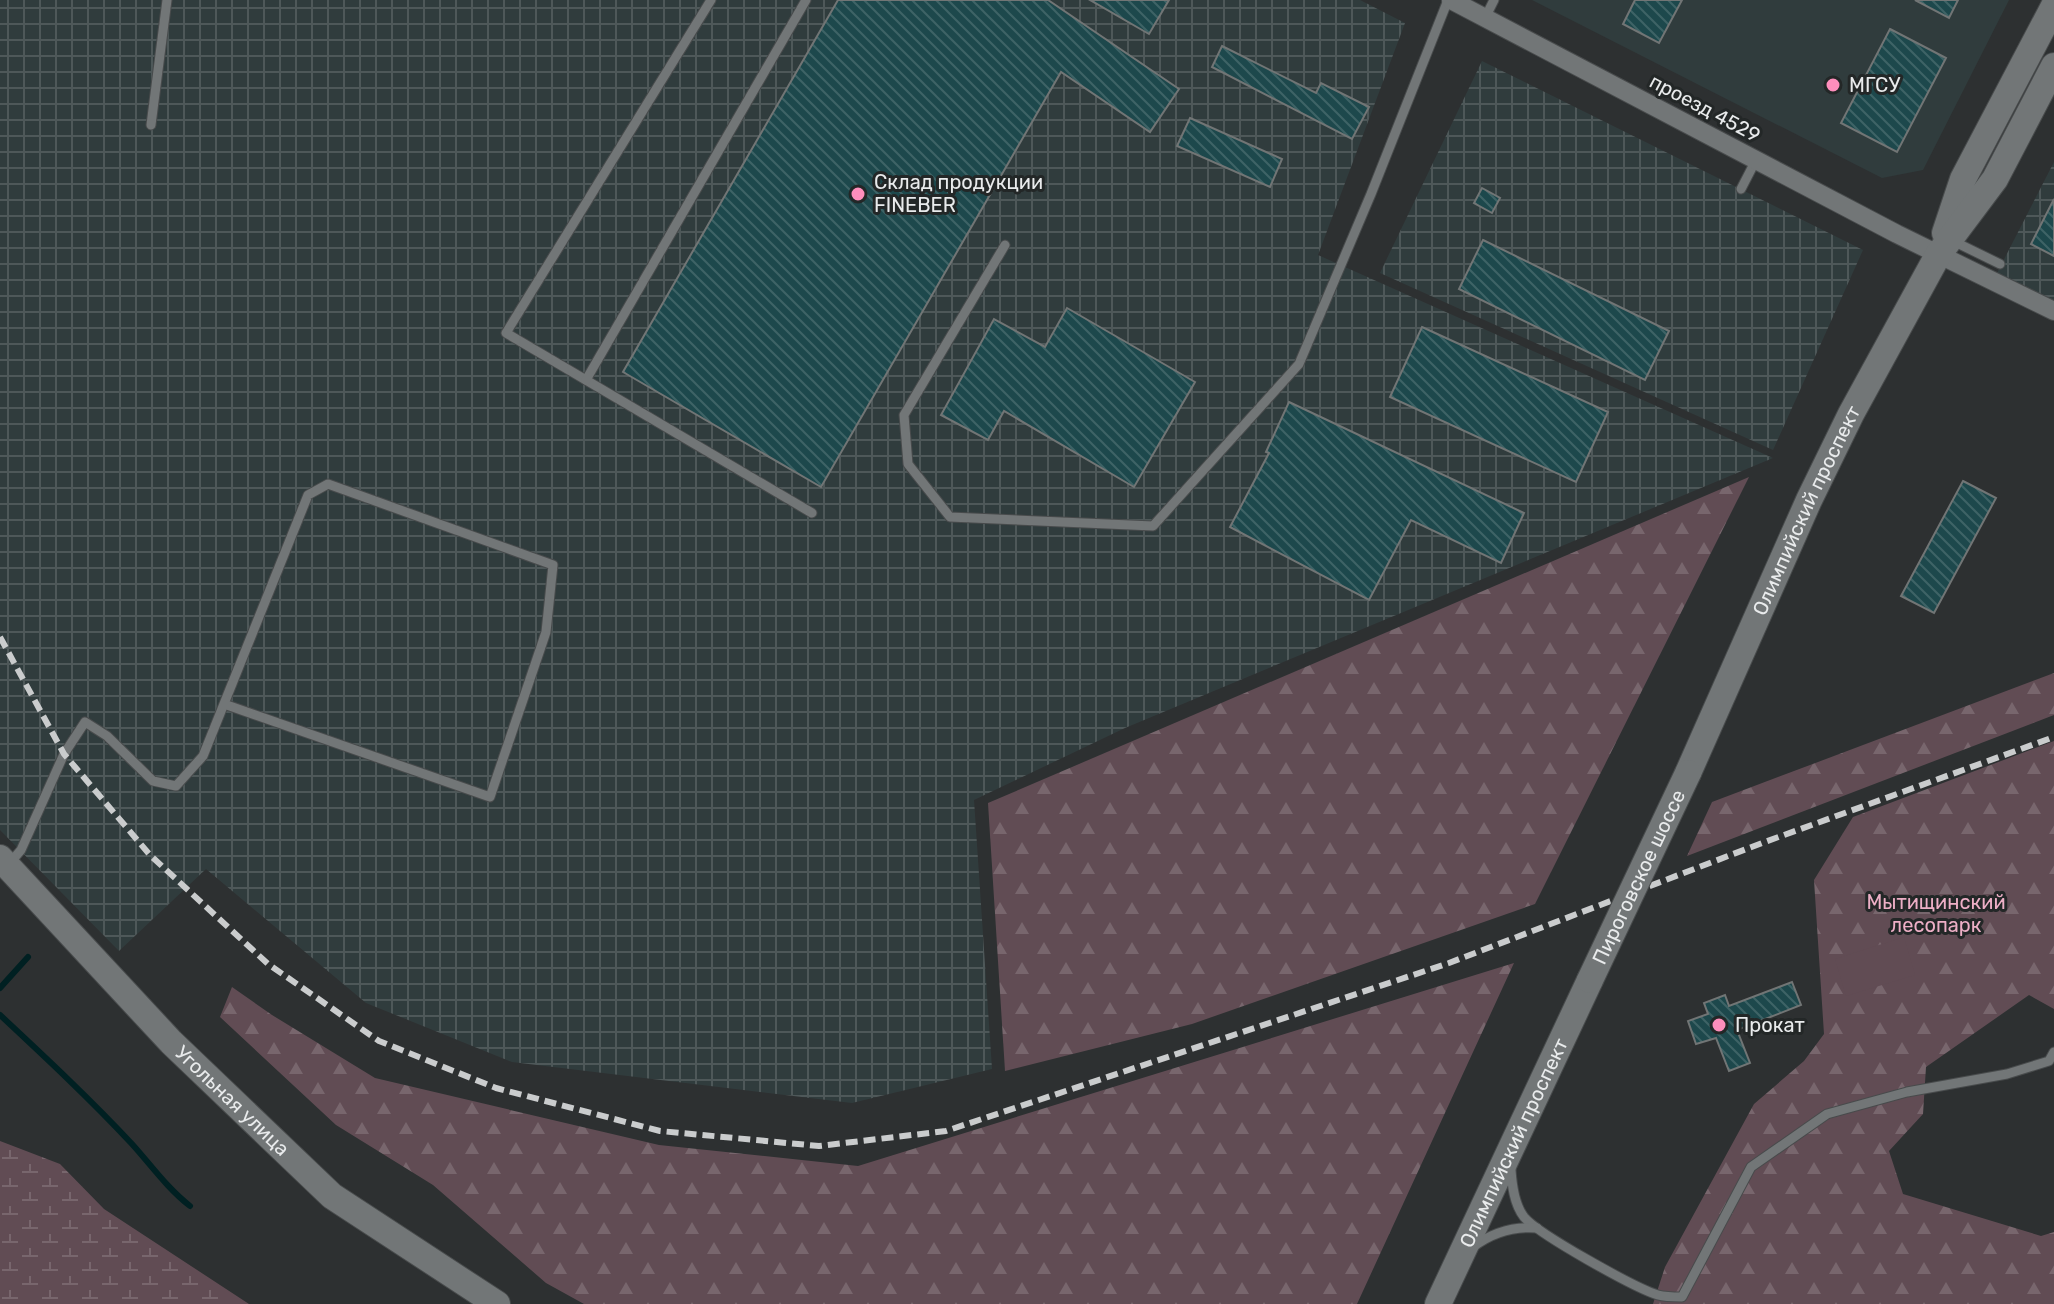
<svg xmlns="http://www.w3.org/2000/svg" width="2054" height="1304" viewBox="0 0 2054 1304" font-family="Rubik,sans-serif">
	<defs>
		<pattern id="industrial-grid" width="8" height="8" patternUnits="userSpaceOnUse" patternTransform="scale(2)"><rect width="8" height="8" fill="#303c3d"/><path d="M0 4h8M4 0v8" fill="none" stroke="#4e5859"/></pattern>
		<pattern id="forest-firs" width="22" height="20" patternUnits="userSpaceOnUse" patternTransform="scale(2)"><rect width="22" height="20" fill="#614c54"/><path d="M5 1l3.5 6h-7zM16 11l3.5 6h-7z" fill="#78666d"/></pattern>
		<pattern id="wetland-marsh" width="20" height="14" patternUnits="userSpaceOnUse" patternTransform="scale(2)"><rect width="20" height="14" fill="#614c54"/><path d="M1 5h8M5 5V1M11 12h8M15 12V8" fill="none" stroke="#78666d"/></pattern>
		<pattern id="building-back-hatch" width="6" height="6" patternUnits="userSpaceOnUse" patternTransform="scale(2)"><rect width="6" height="6" fill="#1d484c"/><path d="M-1 5l2 2M0 0l6 6M5-1l2 2" fill="none" stroke="#3e6366"/></pattern>
	</defs>
	<rect width="100%" height="100%" fill="#2d3031"/>
	<polygon fill="#303c3d" points="1532,0 2009,0 1923,170 1882,178"/>
	<g fill="url(#industrial-grid)">
		<polygon points="0,0 1360,0 1405,23 1318,255 1773,458 1125,728 974,800 992,1069 852,1103 512,1062 366,1003 206,869 119,951 0,830"/>
		<polygon points="1482,61 1863,250 1773,450 1380,273"/>
		<polygon points="2054,162 2054,304 1996,275"/>
	</g>
	<g fill="url(#forest-firs)">
		<polygon points="1749,477 1535,904 1192,1024 1005,1071 988,803"/>
		<polygon points="2054,673 2054,715 1687,856 1712,802"/>
		<polygon points="2054,741 2054,1009 2029,995 1926,1067 1923,1114 1889,1151 1903,1194 2041,1236 2054,1232 2054,1304 1653,1304 1665,1267 1754,1104 1804,1061 1824,1034 1814,880 1853,817"/>
		<polygon points="1514,963 1357,1304 584,1304 546,1283 433,1185 336,1125 220,1017 232,987 272,1015 375,1078 659,1145 858,1166"/>
	</g>
	<polygon fill="url(#wetland-marsh)" points="0,1141 60,1164 104,1209 249,1304 0,1304"/>
	<polygon fill="#614c54" points="1904,937 1915,975 1846,996 1835,959"/>
	<g fill="none" stroke-linecap="round" stroke-linejoin="round">
		<g stroke="#002022" stroke-width="6">
			<polyline points="0,988 28,957"/>
			<path d="M0 1015C45 1057 90 1099 132 1144 151 1165 167 1188 190 1206"/>
		</g>
	</g>
	<g fill="url(#building-back-hatch)" stroke="#717575" stroke-width="2">
		<polygon points="838,0 1048,0 1179,89 1150,132 1061,72 821,487 623,372"/>
		<polygon points="1090,0 1169,0 1149,34"/>
		<polygon points="1635,0 1682,0 1659,43 1623,24"/>
		<polygon points="1915,0 1958,0 1949,18"/>
		<polygon points="1890,29 1946,58 1897,152 1841,123"/>
		<polygon points="1222,46 1316,93 1321,83 1369,107 1352,139 1212,67"/>
		<polygon points="1190,118 1282,159 1270,187 1177,146"/>
		<polygon points="1482,188 1500,198 1492,213 1474,203"/>
		<polygon points="2054,199 2054,256 2031,244"/>
		<polygon points="1483,240 1669,331 1645,380 1459,289"/>
		<polygon points="1067,308 1195,382 1134,487 1004,411 988,440 941,415 994,319 1045,347"/>
		<polygon points="1422,327 1608,412 1576,482 1390,397"/>
		<polygon points="1289,402 1524,513 1501,563 1411,520 1369,600 1230,527 1269,453 1266,452"/>
		<polygon points="1963,481 1996,498 1934,613 1901,596"/>
		<polygon points="1792,982 1801,1005 1737,1030 1750,1063 1729,1071 1716,1038 1696,1044 1688,1021 1708,1014 1704,1003 1725,995 1729,1006"/>
	</g>
	<g fill="none" stroke-linecap="round" stroke-linejoin="round">
		<defs>
			<g id="lane">
				<polyline points="711,0 506,333 812,513"/>
				<polyline points="1485,18 1494,0"/>
				<polyline points="151,125 167,0"/>
				<polyline points="1741,189 1756,160"/>
				<polyline points="1953,241 2000,264"/>
				<polyline points="1005,245 904,415 908,464 950,517 1153,526 1299,364 1371,194 1448,0"/>
				<polyline points="586,380 806,0"/>
				<polyline points="9,864 21,850 64,754 85,722 107,736 153,781 176,786 203,756 308,495 328,484 553,565 546,632 490,797 224,704"/>
				<path d="M1511 1170C1512 1185 1514 1204 1524 1217 1538 1234 1635 1288 1658 1295 1665 1297 1674 1297 1682 1297L1751 1167 1827 1114 1907 1092 2007 1074 2049 1061 2054 1052"/>
				<path d="M1473 1247C1493 1232 1513 1226 1537 1228"/>
			</g>
			<polyline id="street" points="1451,0 1897,234 2054,311"/>
			<g id="secondary">
				<polyline points="1945,233 1963,179 2054,6"/>
				<path id="s1" d="M1688 773 1809 500 1851 414 1938 255 1995 179 2054 66"/>
				<path id="s2" d="M0 858 171 1042 332 1196 497 1304"/>
				<path id="s3" d="M1438 1304 1590 980"/>
			</g>
		</defs>
		<use href="#lane" stroke="#484b4c" stroke-width="11"/>
		<use href="#street" stroke="#484b4c" stroke-width="20"/>
		<use href="#secondary" stroke="#484b4c" stroke-width="28"/>
		<use href="#lane" stroke="#727677" stroke-width="9"/>
		<use href="#street" stroke="#727677" stroke-width="18"/>
		<use href="#secondary" stroke="#727677" stroke-width="26"/>
		<polyline stroke="#cacccd" stroke-width="6" stroke-dasharray="12 6" stroke-linecap="butt" points="0,637 64,754 150,855 268,964 379,1041 496,1088 660,1131 819,1146 946,1131 1449,963 1762,843 2054,737"/>
		<defs>
			<g id="secondary-bridge">
				<path id="s4" d="M1590 980 1688 773"/>
			</g>
		</defs>
		<use href="#secondary-bridge" stroke="#484b4c" stroke-width="28" stroke-linecap="butt"/>
		<use href="#secondary-bridge" stroke="#727677" stroke-width="26"/>
	</g>
	<g fill="#fe8ebc" stroke="#232727" stroke-width="3">
		<circle cx="1833" cy="85" r="8"/>
		<circle cx="858" cy="194" r="8"/>
		<circle cx="1719" cy="1025" r="8"/>
	</g>
	<g text-anchor="middle" stroke-width="6" stroke-linejoin="round" paint-order="stroke">
		<g font-size="20" fill="#e9ebec" stroke="#232727" text-anchor="start">
			<text x="1849" y="92">МГСУ</text>
			<text x="874" y="189">Склад продукции<tspan x="874" dy="23">FINEBER</tspan></text>
			<text x="1735" y="1032">Прокат</text>
		</g>
		<g font-size="20" fill="#e9ebec" stroke="#232727">
			<text transform="translate(1705 108) rotate(28)" y="7">проезд 4529</text>
			<text dy="7" stroke="none"><textPath href="#s1" startOffset="288">Олимпийский проспект</textPath></text>
			<text dy="7" stroke="none"><textPath href="#s4" startOffset="114">Пироговское шоссе</textPath></text>
			<text dy="7" stroke="none"><textPath href="#s2" startOffset="336">Угольная улица</textPath></text>
			<text dy="7" stroke="none"><textPath href="#s3" startOffset="178">Олимпийский проспект</textPath></text>
		</g>
		<g font-size="20" fill="#edafc6" stroke="#232727">
			<text x="1936" y="909">Мытищинский<tspan x="1936" dy="23">лесопарк</tspan></text>
		</g>
	</g>
</svg>
